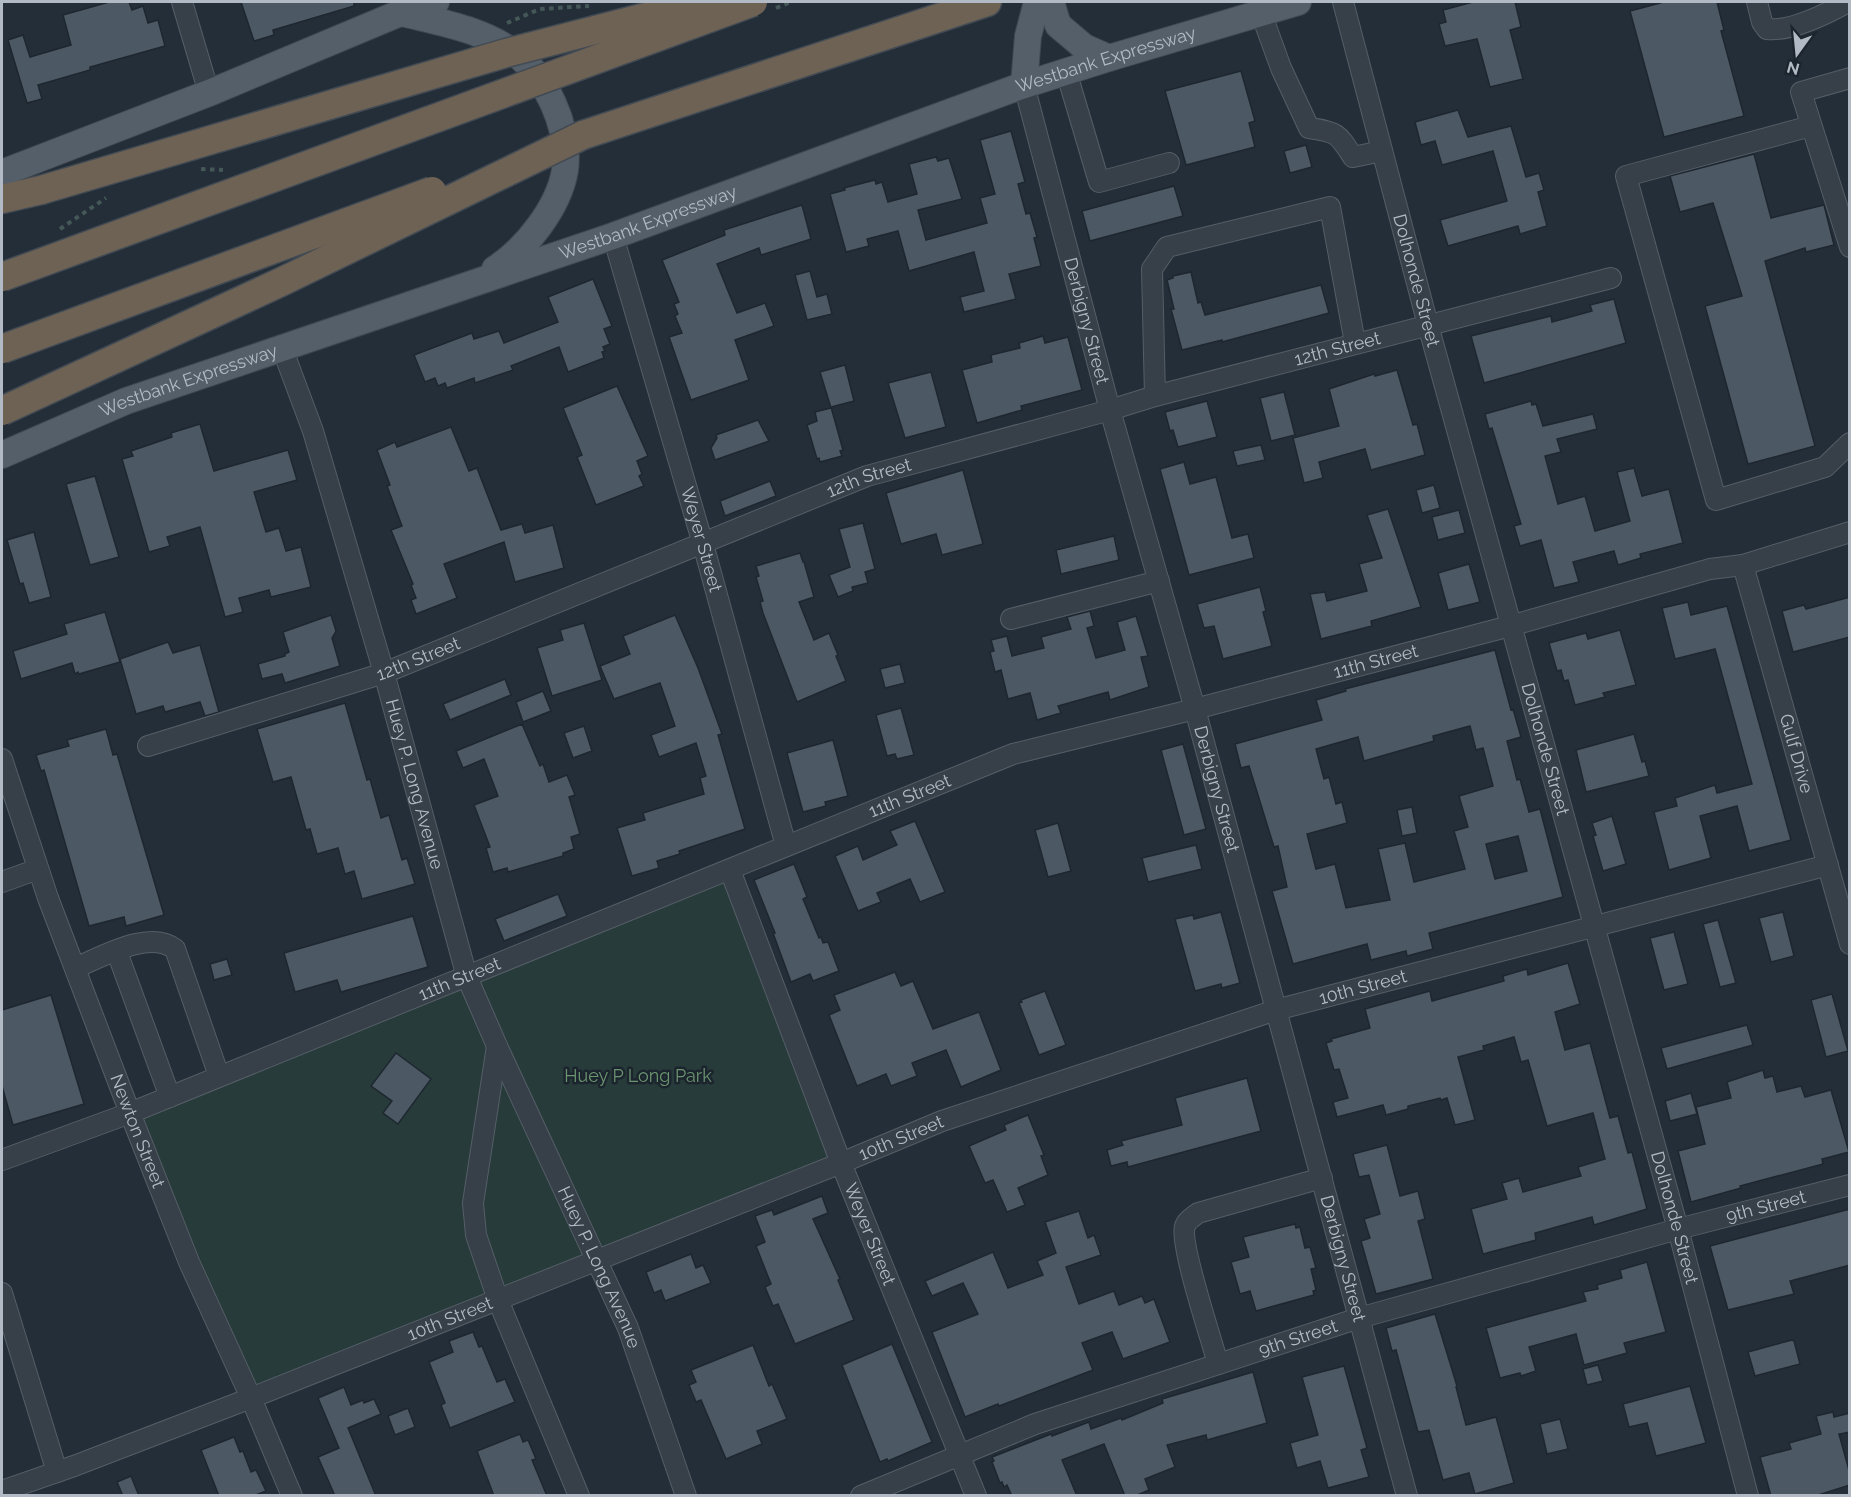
<svg xmlns="http://www.w3.org/2000/svg" width="1851" height="1497" viewBox="0 0 1851 1497" font-family="Raleway,sans-serif">
	<rect width="100%" height="100%" fill="#242e38"/>
	<polygon fill="#273b3a" points="730,870 841,1163 251,1398 130,1113"/>
	<g fill="#4c5964" stroke="#1e2730" stroke-width="1.5" fill-rule="evenodd">
		<polygon points="109,2 129,2 132,10 143,6 148,23 158,20 165,46 90,67 90,70 38,85 42,99 27,103 8,40 23,35 30,57 71,45 63,15"/>
		<polygon points="241,2 354,2 354,6 273,30 274,35 254,41"/>
		<polygon points="1473,2 1515,2 1521,27 1510,30 1523,79 1490,87 1477,39 1445,46 1439,24 1446,22 1443,10"/>
		<polygon points="1664,2 1717,2 1724,30 1721,31 1744,116 1664,137 1630,11"/>
		<polygon points="1241,71 1255,121 1249,123 1255,147 1186,165 1165,91"/>
		<polygon points="1458,110 1468,137 1511,126 1526,177 1539,173 1544,190 1538,192 1547,226 1520,234 1518,226 1448,246 1440,220 1507,201 1493,151 1442,165 1435,141 1421,145 1415,122"/>
		<polygon points="1011,131 1025,182 1018,184 1026,214 1030,213 1037,237 1034,238 1041,266 1009,274 1016,299 964,312 960,297 984,291 974,252 909,271 898,231 867,239 869,246 846,252 830,194 845,190 844,188 875,180 876,184 882,182 888,202 917,194 909,164 936,157 938,161 949,158 962,199 918,210 926,240 987,223 980,198 995,194 980,140"/>
		<polygon points="1306,145 1312,167 1290,173 1284,151"/>
		<polygon points="1754,154 1771,218 1824,205 1834,245 1806,252 1805,248 1765,261 1815,446 1748,464 1705,306 1742,296 1713,203 1680,212 1670,176"/>
		<polygon points="1174,186 1183,216 1090,241 1082,211"/>
		<polygon points="802,205 811,239 761,255 759,248 717,264 737,313 765,303 774,326 735,340 749,380 691,400 669,337 682,333 675,316 678,314 674,304 679,302 662,260 725,235 724,230"/>
		<polygon points="810,271 817,297 827,294 832,314 807,320 795,275"/>
		<polygon points="1191,272 1198,303 1201,302 1205,315 1321,285 1329,313 1222,342 1222,340 1182,350 1171,309 1174,309 1167,280 1173,278 1173,276"/>
		<polygon points="593,279 612,326 604,329 610,344 603,347 605,351 602,352 604,358 568,372 559,347 511,366 513,370 475,383 474,378 447,388 445,383 438,386 435,378 425,382 414,355 472,333 474,339 499,331 504,343 558,322 548,297"/>
		<polygon points="1614,299 1626,343 1484,383 1471,336 1551,316 1552,322 1592,311 1590,305"/>
		<polygon points="1043,336 1045,343 1068,337 1082,390 1021,406 1022,410 977,423 962,370 992,362 991,355 1020,348 1019,343"/>
		<polygon points="845,365 854,401 831,407 843,450 840,451 842,456 820,462 819,458 817,459 807,425 817,421 815,412 831,408 820,372"/>
		<polygon points="1397,370 1413,425 1417,424 1425,455 1371,470 1365,449 1319,462 1323,478 1304,483 1293,438 1339,426 1329,389 1374,374 1375,376"/>
		<polygon points="931,372 946,427 905,438 888,383"/>
		<polygon points="617,386 648,456 637,461 642,474 639,476 644,486 596,505 577,457 582,455 563,408"/>
		<polygon points="1284,392 1295,435 1271,441 1260,398"/>
		<polygon points="1207,401 1217,437 1178,447 1173,430 1170,431 1165,412"/>
		<polygon points="1531,401 1532,405 1536,404 1543,426 1593,414 1597,429 1557,439 1561,452 1545,456 1558,504 1585,496 1595,531 1630,521 1617,472 1634,468 1642,496 1669,489 1683,543 1640,554 1641,558 1618,565 1614,551 1573,562 1579,582 1554,588 1541,540 1520,546 1514,526 1521,524 1492,428 1489,429 1485,414"/>
		<polygon points="758,420 769,441 715,460 711,448 717,438 716,435"/>
		<polygon points="200,424 214,471 288,450 297,480 254,492 266,532 279,528 286,551 301,547 311,587 271,597 269,590 239,598 243,612 225,617 200,527 167,537 170,546 149,552 122,459 133,456 131,451 172,437 171,433"/>
		<polygon points="451,427 469,471 477,468 501,530 522,524 525,533 553,525 564,568 515,582 504,542 444,564 457,598 416,614 411,600 416,598 411,585 413,584 391,530 402,526 387,486 390,485 377,450 395,442 397,447"/>
		<polygon points="1261,445 1265,460 1237,466 1233,451"/>
		<polygon points="1184,462 1190,484 1216,477 1232,538 1248,534 1254,558 1189,575 1160,469"/>
		<polygon points="963,470 983,544 942,555 936,534 901,544 886,493"/>
		<polygon points="95,476 119,557 90,565 66,484"/>
		<polygon points="770,481 776,496 725,516 720,501"/>
		<polygon points="1434,485 1440,508 1422,513 1416,490"/>
		<polygon points="1388,509 1421,607 1371,621 1372,626 1321,639 1310,594 1325,592 1327,601 1367,591 1359,564 1382,558 1367,515"/>
		<polygon points="1459,510 1465,533 1438,540 1432,517"/>
		<polygon points="863,523 875,569 865,572 868,583 852,587 853,591 838,597 829,575 850,567 839,529"/>
		<polygon points="34,532 51,597 29,603 23,583 20,584 7,540"/>
		<polygon points="1114,536 1119,560 1061,574 1056,550"/>
		<polygon points="800,553 803,562 804,562 814,597 799,602 814,640 829,633 838,655 836,656 846,681 797,702 763,613 760,602 763,601 756,577 759,576 756,566"/>
		<polygon points="1469,564 1480,602 1448,610 1438,573"/>
		<polygon points="1260,587 1266,611 1263,612 1272,646 1223,659 1214,626 1204,628 1197,604"/>
		<polygon points="1850,597 1850,637 1793,652 1782,611 1804,605 1806,609"/>
		<polygon points="1688,602 1691,615 1727,606 1791,840 1749,851 1737,806 1700,816 1711,858 1669,870 1654,812 1677,806 1675,798 1715,785 1717,793 1752,784 1715,649 1675,659 1662,608"/>
		<polygon points="1090,611 1094,626 1087,628 1096,658 1125,650 1117,622 1136,616 1148,656 1141,657 1149,687 1110,700 1108,692 1058,706 1061,713 1037,720 1030,693 1008,699 1001,670 995,672 990,652 994,651 991,640 1007,636 1012,656 1044,648 1041,637 1071,629 1067,617"/>
		<polygon points="105,612 120,662 79,674 78,672 75,674 72,663 21,679 13,651 67,634 64,624"/>
		<polygon points="331,615 336,631 332,638 340,666 285,683 282,674 262,679 258,664 285,656 285,654 289,652 283,632"/>
		<polygon points="675,615 698,668 722,734 718,735 745,829 679,851 680,854 657,861 659,868 632,876 617,828 645,820 643,813 704,794 700,778 706,776 696,743 659,757 651,735 675,726 660,683 614,699 600,666 630,654 623,636"/>
		<polygon points="584,623 602,680 552,696 537,648 563,640 560,630"/>
		<polygon points="1620,630 1636,685 1603,693 1605,697 1575,705 1568,680 1564,681 1561,670 1557,671 1549,643 1586,633 1588,639"/>
		<polygon points="168,642 173,653 200,645 219,712 205,716 200,702 165,712 163,706 136,714 120,659"/>
		<path d="M1495 650 1511 710 1513 709 1521 737 1507 741 1517 780 1520 779 1529 812 1540 809 1563 897 1429 933 1433 949 1407 956 1406 951 1371 960 1367 944 1293 964 1272 891 1287 887 1278 846 1274 847 1249 766 1241 768 1235 744 1322 720 1316 700 1346 691 1345 689ZM1470 726 1476 750 1483 748 1493 786 1459 796 1468 827 1454 831 1465 869 1414 882 1405 843 1378 849 1390 900 1346 908 1335 864 1316 869 1307 834 1347 823 1342 802 1336 804 1329 777 1324 779 1316 749 1358 737 1364 761 1434 741 1433 736ZM1518 836 1527 871 1495 879 1486 844Z"/>
		<polygon points="900,664 905,683 885,688 880,669"/>
		<polygon points="505,679 511,695 450,720 443,704"/>
		<polygon points="543,691 551,711 523,722 516,702"/>
		<polygon points="345,703 367,780 370,779 381,818 389,815 402,860 407,858 415,884 362,899 354,871 345,874 338,848 317,854 310,829 306,830 291,777 273,782 257,729"/>
		<polygon points="901,708 914,755 897,759 895,754 887,756 876,715"/>
		<polygon points="522,724 540,766 543,764 549,782 567,775 575,795 569,797 580,834 571,837 574,849 563,853 563,856 508,872 507,868 493,872 486,848 490,847 474,805 498,796 484,759 463,768 456,751"/>
		<polygon points="584,726 592,751 573,758 564,733"/>
		<polygon points="106,729 113,755 117,754 164,915 126,926 124,917 89,926 44,770 41,771 36,755 69,746 67,740"/>
		<polygon points="1634,734 1642,762 1645,761 1649,776 1586,792 1576,750"/>
		<polygon points="833,740 848,796 825,802 826,806 803,812 787,753"/>
		<polygon points="1183,744 1206,829 1184,835 1161,750"/>
		<polygon points="1412,807 1417,833 1402,836 1397,810"/>
		<polygon points="1612,816 1626,864 1603,871 1593,836 1596,835 1592,823"/>
		<polygon points="915,821 945,892 920,902 910,879 877,893 881,902 858,911 835,856 858,846 863,860 897,845 890,831"/>
		<polygon points="1058,823 1071,871 1048,877 1035,830"/>
		<polygon points="1196,845 1202,869 1148,882 1142,858"/>
		<polygon points="794,864 807,897 803,899 819,938 821,937 823,943 828,942 839,971 813,981 810,974 791,982 773,933 775,933 754,880"/>
		<polygon points="558,894 567,916 504,941 495,919"/>
		<polygon points="1221,912 1240,983 1222,988 1221,984 1195,991 1175,919 1193,915 1194,919"/>
		<polygon points="1783,912 1794,956 1771,962 1759,918"/>
		<polygon points="413,916 428,967 341,992 337,980 295,992 284,953"/>
		<polygon points="1718,920 1736,983 1720,987 1703,924"/>
		<polygon points="1674,932 1688,984 1664,990 1650,938"/>
		<polygon points="227,959 232,975 214,980 210,964"/>
		<polygon points="1568,963 1580,1004 1555,1012 1565,1050 1590,1043 1610,1118 1618,1116 1628,1153 1632,1152 1647,1209 1594,1225 1592,1217 1535,1233 1536,1240 1483,1254 1471,1209 1507,1199 1502,1183 1519,1178 1523,1192 1581,1176 1578,1167 1605,1159 1593,1113 1547,1126 1528,1060 1521,1062 1514,1037 1483,1046 1484,1050 1458,1057 1475,1120 1455,1125 1447,1098 1441,1100 1440,1098 1408,1106 1408,1109 1386,1115 1383,1105 1337,1117 1333,1102 1348,1098 1339,1069 1334,1070 1326,1043 1332,1041 1331,1039 1370,1028 1365,1009 1430,991 1432,1001 1504,981 1503,976 1527,969 1528,975"/>
		<polygon points="895,972 901,986 913,981 933,1029 979,1012 1001,1070 961,1087 946,1050 912,1063 917,1076 891,1086 886,1074 857,1086 829,1015 840,1010 834,995"/>
		<polygon points="1045,991 1066,1045 1039,1055 1019,1003 1022,1002 1021,1000"/>
		<polygon points="1832,994 1848,1051 1826,1057 1811,1000"/>
		<polygon points="51,995 84,1104 13,1125 2,1086 2,1010"/>
		<polygon points="1747,1025 1753,1045 1667,1069 1661,1048"/>
		<polygon points="396,1053 431,1079 398,1124 383,1113 392,1101 371,1086"/>
		<polygon points="1763,1070 1765,1078 1773,1076 1777,1092 1801,1086 1805,1097 1831,1090 1849,1152 1822,1159 1823,1164 1740,1186 1741,1188 1691,1202 1678,1151 1705,1144 1696,1107 1731,1098 1727,1082"/>
		<polygon points="1247,1078 1261,1131 1128,1167 1127,1162 1111,1166 1107,1150 1123,1145 1121,1141 1182,1125 1175,1098"/>
		<polygon points="1691,1093 1697,1114 1670,1121 1665,1101"/>
		<polygon points="1028,1115 1044,1155 1041,1156 1048,1175 1018,1188 1025,1205 1007,1212 993,1180 985,1183 969,1146 1006,1130 1004,1125"/>
		<polygon points="1387,1145 1400,1196 1418,1191 1425,1219 1418,1221 1433,1279 1376,1294 1361,1241 1370,1238 1364,1219 1380,1214 1369,1175 1359,1177 1353,1154"/>
		<polygon points="822,1196 828,1213 813,1219 840,1279 838,1280 854,1320 795,1344 778,1304 773,1306 765,1287 771,1284 756,1246 765,1242 755,1216 772,1210 774,1215"/>
		<polygon points="1850,1209 1850,1265 1790,1281 1794,1294 1728,1310 1710,1246"/>
		<polygon points="1079,1211 1088,1238 1094,1235 1101,1255 1066,1267 1079,1304 1114,1291 1119,1305 1142,1296 1145,1303 1154,1299 1170,1342 1123,1359 1112,1332 1082,1343 1093,1370 999,1406 998,1404 965,1417 932,1332 978,1314 963,1283 932,1296 925,1281 993,1252 1008,1288 1043,1275 1037,1261 1056,1253 1045,1222"/>
		<polygon points="1295,1224 1296,1228 1300,1227 1305,1248 1310,1247 1316,1268 1311,1269 1316,1290 1313,1291 1314,1295 1256,1311 1250,1291 1240,1294 1231,1262 1249,1257 1243,1237"/>
		<polygon points="691,1254 696,1268 703,1265 711,1283 665,1301 661,1290 654,1293 646,1272"/>
		<polygon points="1647,1262 1666,1332 1624,1343 1627,1353 1584,1365 1576,1334 1529,1347 1536,1371 1521,1376 1520,1373 1500,1378 1486,1328 1586,1301 1583,1292 1598,1289 1597,1285 1622,1278 1620,1270"/>
		<polygon points="1435,1314 1457,1386 1456,1387 1466,1425 1496,1417 1514,1483 1475,1494 1469,1473 1443,1480 1429,1430 1418,1432 1396,1350 1392,1351 1386,1328"/>
		<polygon points="473,1332 479,1347 482,1346 497,1382 505,1379 515,1402 450,1428 441,1405 445,1403 429,1362 453,1352 449,1341"/>
		<polygon points="1792,1340 1794,1341 1800,1364 1755,1376 1748,1352"/>
		<polygon points="892,1344 932,1442 888,1461 887,1459 880,1462 842,1365"/>
		<polygon points="753,1345 769,1386 772,1384 787,1419 757,1431 762,1444 726,1459 701,1400 696,1402 689,1385 696,1382 691,1370"/>
		<polygon points="1598,1365 1603,1381 1587,1385 1583,1369"/>
		<polygon points="1344,1366 1367,1448 1361,1450 1369,1477 1328,1488 1320,1461 1297,1468 1290,1443 1318,1435 1302,1377"/>
		<polygon points="1253,1372 1267,1423 1207,1440 1206,1435 1167,1445 1175,1467 1145,1479 1149,1490 1135,1496 1125,1496 1104,1444 1062,1460 1077,1496 1012,1496 1007,1485 1004,1487 1002,1482 1000,1483 992,1462 994,1461 992,1457 1051,1434 1052,1436 1089,1422 1091,1429 1121,1418 1122,1420 1163,1403 1162,1399"/>
		<polygon points="1690,1386 1706,1443 1656,1456 1647,1423 1629,1427 1623,1404"/>
		<polygon points="344,1387 351,1405 363,1400 364,1403 374,1399 381,1414 348,1428 376,1496 335,1496 318,1457 339,1448 318,1398"/>
		<polygon points="408,1408 415,1427 395,1435 388,1416"/>
		<polygon points="1833,1412 1834,1417 1850,1413 1850,1432 1839,1434 1850,1474 1850,1485 1815,1496 1771,1496 1760,1457 1791,1449 1789,1443 1821,1434 1816,1416"/>
		<polygon points="1560,1419 1568,1449 1547,1454 1540,1424"/>
		<polygon points="520,1434 523,1442 528,1440 536,1459 532,1460 547,1496 494,1496 477,1451"/>
		<polygon points="234,1437 240,1452 243,1451 251,1472 256,1470 266,1491 253,1496 219,1496 201,1450"/>
		<polygon points="131,1476 139,1496 123,1496 117,1482"/>
	</g>
	<g fill="none" stroke-linecap="round" stroke-linejoin="round">
		<defs>
			<g id="minor">
				<polyline points="182,2 209,93"/>
				<path id="s1" d="M1343 2 1428 325 1678 1229 1748 1496"/>
				<path d="M1757 2 1762 22 1767 29C1790 32 1828 13 1848 2"/>
				<path d="M1261 13 1281 68 1309 128C1338 132 1338 134 1353 157L1382 151"/>
				<polyline points="1066,71 1099,182 1169,163"/>
				<polyline points="1850,78 1801,92 1850,247"/>
				<path id="s2" d="M1024 85 1110 410 1195 709 1407 1496"/>
				<polyline points="1811,126 1626,176 1716,500 1825,467 1850,443"/>
				<path id="s3" d="M613 236 703 544 786 846"/>
				<path id="s4" d="M282 348 313 431 384 673 467 977 497 1046 628 1328 686 1496"/>
				<polyline points="1155,396 1152,269 1167,247 1330,207 1355,343"/>
				<path id="s5" d="M1743 565 1850 944"/>
				<polyline points="1011,619 1159,581"/>
				<path id="s6" d="M148 746 384 673 867 476 1110 410 1155 396 1611 278"/>
				<path id="s7" d="M2 759 48 898 130 1113 189 1262 251 1398 292 1496"/>
				<path id="s8" d="M730 870 841 1163 976 1496"/>
				<polyline points="2,882 38,869"/>
				<polyline points="117,952 170,1097"/>
				<path d="M75 968C102 957 149 929 175 949L219 1076"/>
				<polyline points="497,1046 473,1203 476,1235 498,1300 579,1496"/>
				<path id="s9" d="M2 1160 130 1113 1013 754 1195 709 1510 626 1710 569 1743 565 1850 532"/>
				<polyline points="2,1293 57,1472"/>
				<path d="M1218 1364C1212 1341 1179 1243 1185 1226 1187 1220 1193 1217 1198 1213L1322 1178"/>
				<path id="s10" d="M2 1491 74 1466 251 1398 841 1163 942 1121 1276 1010 1828 865"/>
				<path id="s11" d="M861 1496 1035 1424 1359 1318 1678 1229 1850 1185"/>
			</g>
			<g id="major">
				<polyline points="1051,2 1058,25 1084,47 1109,58"/>
				<path d="M402 13C443 23 487 30 521 58 535 70 545 86 553 103 562 123 568 147 565 170 559 207 526 249 495 269"/>
				<polyline points="1024,85 1028,36 1037,2"/>
				<polyline points="2,173 209,93 400,13 436,2"/>
				<path id="s12" d="M2 455 126 401 613 236 1024 85 1109 58 1298 2"/>
			</g>
			<g id="highway">
				<polyline points="583,135 987,2"/>
				<polyline points="2,199 41,190"/>
			</g>
		</defs>
		<use href="#minor" stroke="#555e67" stroke-width="22"/>
		<use href="#major" stroke="#404952" stroke-width="28"/>
		<use href="#highway" stroke="#424b54" stroke-width="31"/>
		<g stroke="#455858" stroke-width="4" stroke-dasharray="4.5 4.5" stroke-linecap="butt">
			<polyline points="776,8 791,2"/>
			<polyline points="507,23 540,9 589,6"/>
			<polyline points="201,169 223,170"/>
			<polyline points="60,229 106,198"/>
		</g>
		<use href="#minor" stroke="#374049" stroke-width="20"/>
		<use href="#major" stroke="#555f69" stroke-width="26"/>
		<use href="#highway" stroke="#6e6255" stroke-width="28"/>
		<defs>
			<g id="highway-bridge">
				<polyline points="41,190 506,53 704,2"/>
				<polyline points="2,277 753,2"/>
				<polyline points="2,349 432,191"/>
				<polyline points="2,411 281,282 583,135"/>
			</g>
		</defs>
		<use href="#highway-bridge" stroke="#424b54" stroke-width="31" stroke-linecap="butt"/>
		<use href="#highway-bridge" stroke="#6e6255" stroke-width="28"/>
	</g>
	<g text-anchor="middle" stroke-width="5" stroke-linejoin="round" paint-order="stroke">
		<g font-size="18" fill="#b2bbc5" stroke="#1c252e">
			<text dy="6" stroke="none"><textPath href="#s12" startOffset="1173">Westbank Expressway</textPath></text>
			<text dy="6" stroke="none"><textPath href="#s12" startOffset="687">Westbank Expressway</textPath></text>
			<text dy="6" stroke="none"><textPath href="#s1" startOffset="288">Dolhonde Street</textPath></text>
			<text dy="6" stroke="none"><textPath href="#s2" startOffset="244">Derbigny Street</textPath></text>
			<text dy="6" stroke="none"><textPath href="#s6" startOffset="1256">12th Street</textPath></text>
			<text dy="6" stroke="none"><textPath href="#s12" startOffset="201">Westbank Expressway</textPath></text>
			<text dy="6" stroke="none"><textPath href="#s6" startOffset="770">12th Street</textPath></text>
			<text dy="6" stroke="none"><textPath href="#s3" startOffset="316">Weyer Street</textPath></text>
			<text dy="6" stroke="none"><textPath href="#s6" startOffset="284">12th Street</textPath></text>
			<text dy="6" stroke="none"><textPath href="#s9" startOffset="1464">11th Street</textPath></text>
			<text dy="6" stroke="none"><textPath href="#s1" startOffset="774">Dolhonde Street</textPath></text>
			<text dy="6" stroke="none"><textPath href="#s5" startOffset="196">Gulf Drive</textPath></text>
			<text dy="6" stroke="none"><textPath href="#s4" startOffset="456">Huey P. Long Avenue</textPath></text>
			<text dy="6" stroke="none"><textPath href="#s2" startOffset="730">Derbigny Street</textPath></text>
			<text dy="6" stroke="none"><textPath href="#s9" startOffset="978">11th Street</textPath></text>
			<text dy="6" stroke="none"><textPath href="#s9" startOffset="492">11th Street</textPath></text>
			<text dy="6" stroke="none"><textPath href="#s10" startOffset="1452">10th Street</textPath></text>
			<text dy="6" stroke="none"><textPath href="#s7" startOffset="396">Newton Street</textPath></text>
			<text dy="6" stroke="none"><textPath href="#s10" startOffset="966">10th Street</textPath></text>
			<text dy="6" stroke="none"><textPath href="#s11" startOffset="951">9th Street</textPath></text>
			<text dy="6" stroke="none"><textPath href="#s1" startOffset="1260">Dolhonde Street</textPath></text>
			<text dy="6" stroke="none"><textPath href="#s8" startOffset="390">Weyer Street</textPath></text>
			<text dy="6" stroke="none"><textPath href="#s2" startOffset="1216">Derbigny Street</textPath></text>
			<text dy="6" stroke="none"><textPath href="#s4" startOffset="975">Huey P. Long Avenue</textPath></text>
			<text dy="6" stroke="none"><textPath href="#s10" startOffset="480">10th Street</textPath></text>
			<text dy="6" stroke="none"><textPath href="#s11" startOffset="465">9th Street</textPath></text>
		</g>
		<g font-size="18" fill="#6b9470" stroke="#1c252e">
			<text x="638" y="1082">Huey P Long Park</text>
		</g>
	</g>
	<rect width="1851" height="1497" fill="none" stroke="#b2bbc5" stroke-width="6"/>
	<g transform="translate(1797 54) rotate(195)" stroke="#1c252e" stroke-width="4.5" paint-order="stroke">
	<path d="M0-4.5L10 22L0 15L-10 22Z" fill="#b2bbc5"/>
	<text y="-9" font-size="16" font-weight="bold" text-anchor="middle" fill="#b2bbc5">N</text>
	</g>
</svg>
